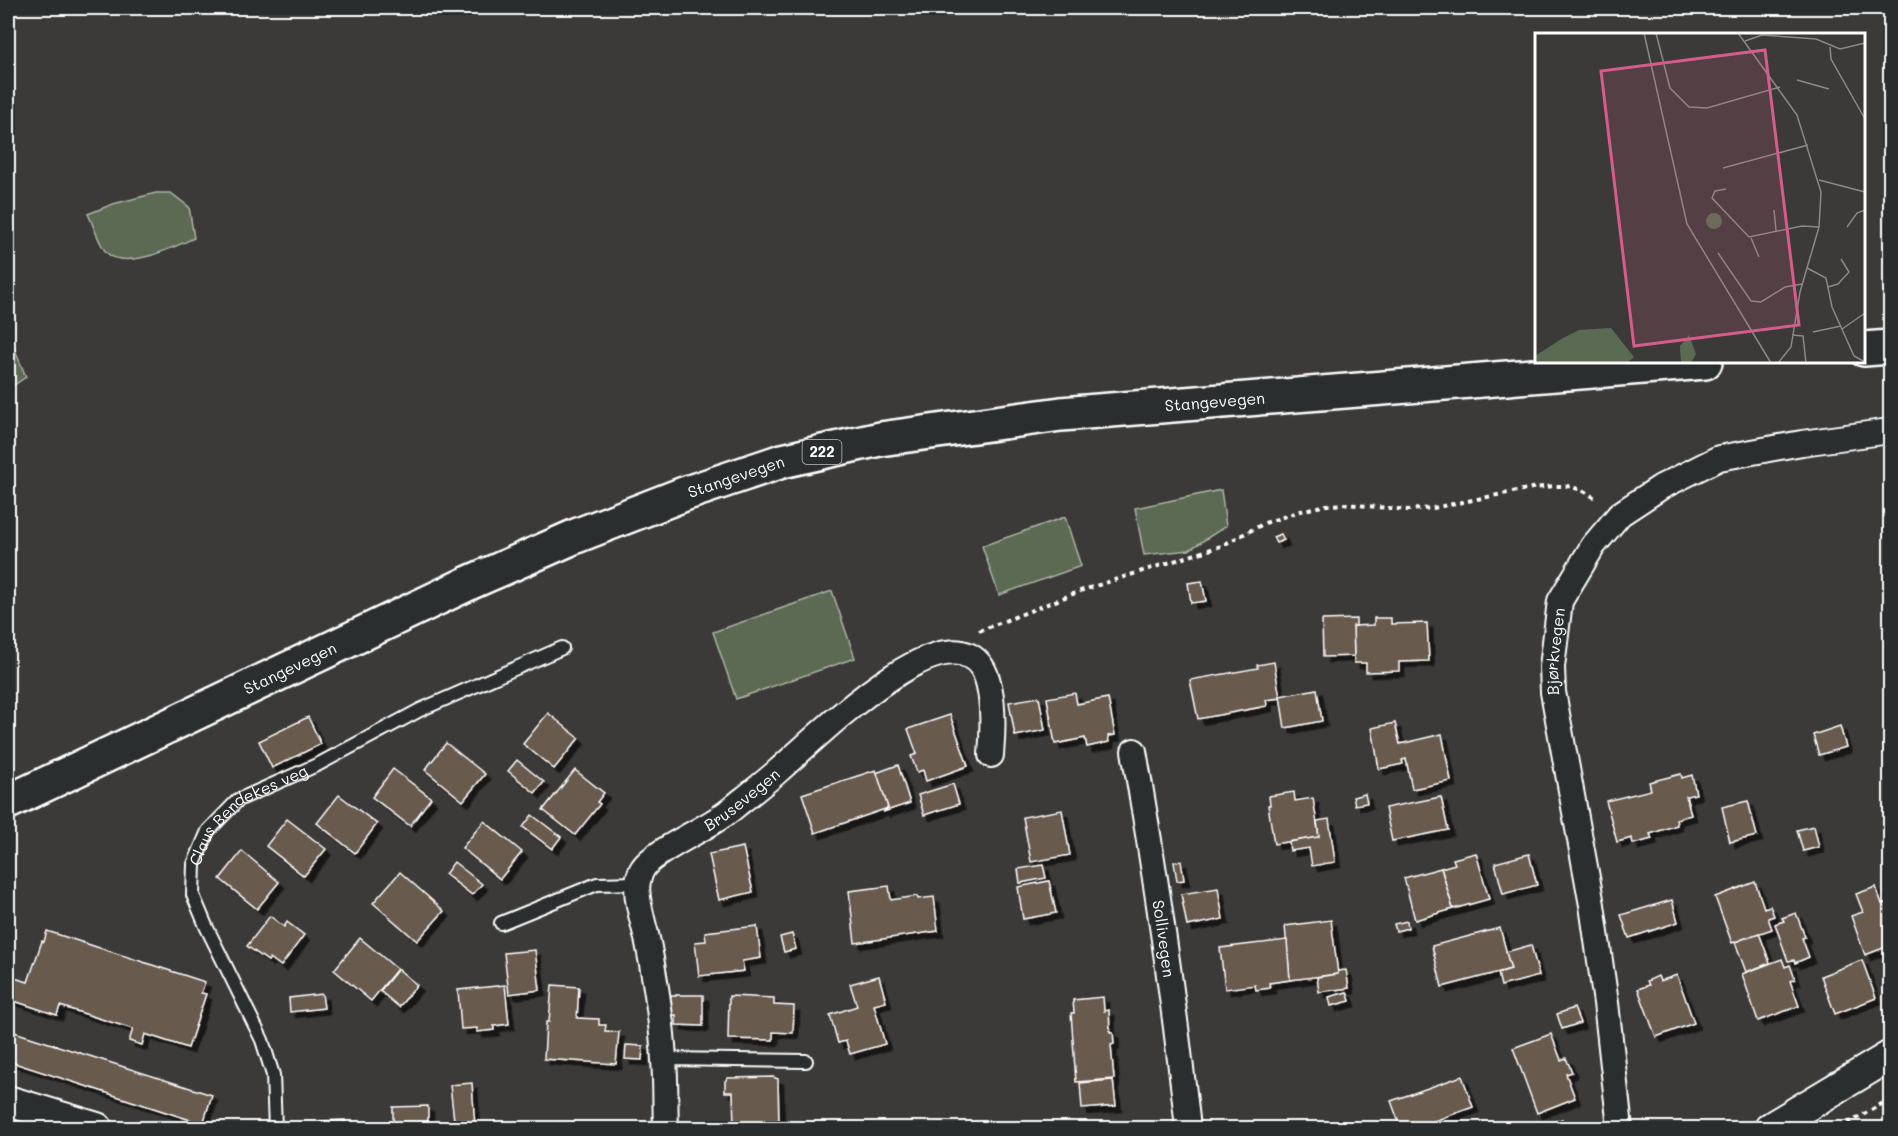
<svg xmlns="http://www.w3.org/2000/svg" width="1898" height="1136" viewBox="0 0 1898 1136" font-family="Mali,sans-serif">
	<defs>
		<filter id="shadow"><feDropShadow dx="5.5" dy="5.5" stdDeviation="0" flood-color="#0009"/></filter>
	</defs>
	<rect width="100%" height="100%" fill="#3c3a38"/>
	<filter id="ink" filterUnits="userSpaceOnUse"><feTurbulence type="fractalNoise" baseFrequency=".0167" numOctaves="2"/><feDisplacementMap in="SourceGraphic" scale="12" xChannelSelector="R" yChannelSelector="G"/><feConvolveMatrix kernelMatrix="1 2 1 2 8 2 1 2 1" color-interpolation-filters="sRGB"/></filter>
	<g filter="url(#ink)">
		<g fill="#5b6b53" stroke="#adb5a9" stroke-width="1.5">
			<path d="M156 193H171L189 207 194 238C174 247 124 272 106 252 99 244 93 224 88 214L113 204Z"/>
			<polygon points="8,341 13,345 26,377 8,389"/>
			<polygon points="1221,490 1226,526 1189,550 1144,555 1135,508"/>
			<polygon points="1065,517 1081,566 999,595 982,546"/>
			<polygon points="832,591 855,658 736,699 713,632"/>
		</g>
		<g fill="#675a4e" stroke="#fff" stroke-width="1.5" filter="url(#shadow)">
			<polygon points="1281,534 1284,540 1276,543 1273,537"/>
			<polygon points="1202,581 1206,601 1191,603 1188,583"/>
			<polygon points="1374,618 1391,618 1391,624 1427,623 1429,661 1399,662 1399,671 1366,672 1366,663 1354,663 1353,626 1374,625"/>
			<polygon points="1356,619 1356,626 1353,626 1354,656 1323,657 1322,620"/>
			<polygon points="1274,662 1280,698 1266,700 1267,706 1198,719 1190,680 1258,668 1257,665"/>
			<polygon points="1317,689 1322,721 1285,728 1280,696"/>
			<polygon points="1075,693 1077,704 1108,698 1115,735 1108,736 1109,742 1087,747 1085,738 1055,744 1047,698"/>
			<polygon points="1039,697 1045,730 1015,736 1009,702"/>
			<polygon points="548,713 579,738 554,769 523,744"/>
			<polygon points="950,715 968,766 926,781 923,770 917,772 911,756 917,754 908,729"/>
			<polygon points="308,717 321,744 272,768 259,741"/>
			<polygon points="1395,723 1400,744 1442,734 1451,781 1412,789 1406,759 1402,760 1403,764 1379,769 1372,728"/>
			<polygon points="1840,726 1846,747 1819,755 1813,735"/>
			<polygon points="446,743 485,774 463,801 425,770"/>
			<polygon points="517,760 544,782 535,793 508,771"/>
			<polygon points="898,765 910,803 883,812 888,808 876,773"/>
			<polygon points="393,769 431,798 410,826 372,797"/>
			<polygon points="575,770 604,793 597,802 600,804 575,835 543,810"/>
			<polygon points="876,770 888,808 815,833 802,794"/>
			<polygon points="1681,774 1682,778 1692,775 1696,794 1686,796 1691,815 1676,819 1677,825 1650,834 1652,839 1633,844 1632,838 1617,842 1606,801 1651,790 1649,782"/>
			<polygon points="953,784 959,804 924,815 918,795"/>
			<polygon points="1294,792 1295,801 1313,798 1319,837 1274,844 1268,805 1270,805 1269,796"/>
			<polygon points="1365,794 1367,803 1355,805 1353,797"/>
			<polygon points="339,795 377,824 355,853 317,823"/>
			<polygon points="1441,797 1448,830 1392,841 1385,808"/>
			<polygon points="1748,801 1757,836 1730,842 1722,807"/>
			<polygon points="1062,810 1070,855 1031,862 1023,817"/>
			<polygon points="532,815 561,837 552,849 523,827"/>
			<polygon points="287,819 326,849 304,876 266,846"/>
			<polygon points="1329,819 1335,862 1312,866 1309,848 1290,851 1289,842 1319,837 1317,821"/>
			<polygon points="484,821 522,852 500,879 462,848"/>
			<polygon points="1814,826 1819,847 1803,851 1797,830"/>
			<polygon points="743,847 753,892 719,900 709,854"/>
			<polygon points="242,851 279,882 257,909 220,879"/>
			<polygon points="1476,853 1489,899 1453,909 1441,868 1455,864 1453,859"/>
			<polygon points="1529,854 1537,885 1503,894 1495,863"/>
			<polygon points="1181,861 1184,880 1177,881 1174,862"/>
			<polygon points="454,862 482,884 472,895 445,874"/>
			<polygon points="1043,865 1046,878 1020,883 1018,869"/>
			<polygon points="1441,868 1453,909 1415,920 1404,878"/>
			<polygon points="400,872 444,911 417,941 373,903"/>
			<polygon points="1049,881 1056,913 1023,919 1018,887"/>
			<polygon points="1755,882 1764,908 1770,906 1774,916 1768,918 1772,929 1732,943 1715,897"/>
			<polygon points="889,886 891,900 917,896 918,899 934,897 938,931 855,943 849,891"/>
			<polygon points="1876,887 1882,904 1890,901 1890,952 1888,953 1886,947 1865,955 1851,916 1863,912 1856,894"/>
			<polygon points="1218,888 1223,919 1187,926 1181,894"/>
			<polygon points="1672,900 1678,922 1629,938 1621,915"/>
			<polygon points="1796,913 1805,937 1802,938 1809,957 1795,963 1794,960 1788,961 1775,924 1784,921 1782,918"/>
			<polygon points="270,916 284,927 287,922 304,935 281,966 270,958 268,961 247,946"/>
			<polygon points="1331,920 1338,974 1290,980 1285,926"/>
			<polygon points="1407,921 1408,928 1396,931 1394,924"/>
			<polygon points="757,926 761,958 742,961 744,971 699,976 695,942 706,941 705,932"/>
			<polygon points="1500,928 1511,969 1442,987 1432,946"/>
			<polygon points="47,931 205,982 201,993 206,994 188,1048 145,1034 142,1045 129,1041 133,1029 60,1006 57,1015 8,999 8,986 11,977 28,982 42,941 44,942"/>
			<polygon points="1759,933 1770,963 1746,972 1735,942"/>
			<polygon points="792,934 796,949 784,952 780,937"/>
			<polygon points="360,938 397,969 371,1001 334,970"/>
			<polygon points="1287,940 1290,980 1269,983 1270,988 1256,990 1255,985 1225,989 1220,948"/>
			<polygon points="1531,945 1539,976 1501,986 1498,973 1511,969 1506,952"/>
			<polygon points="535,950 540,990 509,994 504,953"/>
			<polygon points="1782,959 1785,967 1790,965 1795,979 1790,981 1799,1006 1758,1021 1742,974"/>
			<polygon points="1862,960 1876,998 1835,1014 1821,976"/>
			<polygon points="398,969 417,985 399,1007 380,991"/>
			<polygon points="1346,970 1349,988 1319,992 1317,977 1338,974 1338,971"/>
			<polygon points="1677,975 1694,1023 1656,1037 1638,989 1649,985 1647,981 1658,976 1660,981"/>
			<polygon points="879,976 886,1002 874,1005 885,1044 850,1054 846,1041 838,1043 830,1015 857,1006 850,984"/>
			<polygon points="505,985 509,1024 494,1026 494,1030 477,1032 477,1028 461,1029 458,990"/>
			<polygon points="552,985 579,987 577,1018 599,1019 599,1025 606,1025 605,1031 619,1032 616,1064 544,1059 546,1022 549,1022"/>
			<polygon points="1347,992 1350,1001 1331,1006 1329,997"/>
			<polygon points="322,994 324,1008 290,1012 289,998"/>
			<polygon points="676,995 703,995 703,1026 676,1025 676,1015 668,1015 668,996 676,996"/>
			<polygon points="729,996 774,998 774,1005 794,1006 793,1033 773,1032 773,1040 728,1039"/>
			<polygon points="1103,997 1104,1011 1109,1010 1110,1032 1113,1032 1114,1044 1111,1045 1114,1079 1076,1082 1071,1013 1074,1013 1073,1000"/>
			<polygon points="1574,1008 1580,1023 1562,1029 1557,1014"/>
			<polygon points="8,1030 212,1095 203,1124 8,1061"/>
			<polygon points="1551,1034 1561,1060 1566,1058 1572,1072 1566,1074 1575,1098 1537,1113 1513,1048"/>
			<polygon points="626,1045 643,1046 642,1060 625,1059"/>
			<polygon points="1462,1076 1473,1107 1415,1128 1401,1128 1391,1101"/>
			<polygon points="773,1077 778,1079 779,1128 734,1128 733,1092 725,1092 725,1081 728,1078"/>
			<polygon points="1113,1080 1116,1106 1082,1109 1080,1083"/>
			<polygon points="472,1083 475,1128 459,1128 458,1120 454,1120 450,1085"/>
			<polygon points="428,1106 428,1128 393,1128 393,1107"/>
			<polygon points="1562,1119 1566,1128 1537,1128"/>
			<polygon points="345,1120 345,1128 385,1127 385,1128 320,1128 320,1121"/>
			<polygon points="560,1122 561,1128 515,1128"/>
			<polygon points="1505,1122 1507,1128 1487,1128"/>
		</g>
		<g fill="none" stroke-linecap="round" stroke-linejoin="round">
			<defs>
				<g id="service">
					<polyline points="501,923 597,884 637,883"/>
					<polyline points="664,1059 806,1061"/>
					<path id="s1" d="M275 1128 273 1075 262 1040 206 926 193 895 194 864 208 831 238 800 319 764 420 710 562 648"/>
				</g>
				<g id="minor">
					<path id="s2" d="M1134 751C1156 876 1174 1002 1188 1128"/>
					<path id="s3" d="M666 1128C665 1106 666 1083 664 1060 662 1023 656 984 649 948 646 929 634 899 638 881 639 877 641 871 643 868 653 852 705 829 722 816 730 811 737 804 744 799 756 789 768 780 779 770 810 744 941 610 981 666 995 686 993 732 991 755"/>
					<path id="s4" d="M1620 1128 1606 1003 1592 905 1553 692 1552 667 1560 601 1593 546 1620 514 1661 487 1719 458 1802 443 1890 431"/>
				</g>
				<g id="tertiary">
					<polyline points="8,1101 97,1128"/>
					<polyline points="1770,1128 1890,1056"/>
				</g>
				<g id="primary">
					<polyline points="1864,349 1890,347"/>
					<path id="s5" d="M8 802 469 583 576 536 684 494 782 461 880 439 1061 414 1705 362"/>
				</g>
			</defs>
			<use href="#service" stroke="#fff" stroke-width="16"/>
			<use href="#minor" stroke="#fff" stroke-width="28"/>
			<use href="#tertiary" stroke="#fff" stroke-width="34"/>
			<use href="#primary" stroke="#fff" stroke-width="38"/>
			<g stroke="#fff" stroke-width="4" stroke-dasharray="4.5 4.5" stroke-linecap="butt">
				<polyline points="979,631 1083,590 1221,546 1265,523 1304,510 1327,505 1347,504 1408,510 1433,508 1532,488 1555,486 1568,486 1582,490 1597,499"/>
				<polyline points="1840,1128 1890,1099"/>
			</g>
			<use href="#service" stroke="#2a2d2e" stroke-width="12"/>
			<use href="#minor" stroke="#2a2d2e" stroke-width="24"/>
			<use href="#tertiary" stroke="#2a2d2e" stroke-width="30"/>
			<use href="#primary" stroke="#2a2d2e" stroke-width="33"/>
		</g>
	</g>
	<g text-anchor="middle" stroke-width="5" stroke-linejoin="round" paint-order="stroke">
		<rect fill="#2a2d2e" stroke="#bfc0c0" stroke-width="1.5" x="802.5" y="440" width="39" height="24" rx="4.5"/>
		<g font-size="15" font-weight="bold" fill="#fff">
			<text x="822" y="457">222</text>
		</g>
		<g font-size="16" fill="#fff" stroke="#2a2d2e">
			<text dy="6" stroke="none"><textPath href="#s5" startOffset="1284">Stangevegen</textPath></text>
			<text dy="6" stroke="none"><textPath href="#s5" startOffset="798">Stangevegen</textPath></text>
			<text dy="6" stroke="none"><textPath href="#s4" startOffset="482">Bjørkvegen</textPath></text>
			<text dy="6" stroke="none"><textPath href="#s5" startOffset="312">Stangevegen</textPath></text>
			<text dy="6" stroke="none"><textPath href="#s3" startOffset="384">Brusevegen</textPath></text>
			<text dy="6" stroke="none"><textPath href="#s1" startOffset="358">Claus Bendekes veg</textPath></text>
			<text dy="6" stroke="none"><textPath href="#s2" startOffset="190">Sollivegen</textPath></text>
		</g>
	</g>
	<g transform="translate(1535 33)">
		<rect width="330" height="330" fill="#3c3a38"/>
		<path d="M171 188a8 8 0 1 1 16 0a8 8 0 1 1-16 0ZM76 295 99 324 92 330H0V323L28 305 44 297ZM154 302 161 321 156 330H146L145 313Z" fill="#5b6b53"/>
		<path fill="none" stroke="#8a8988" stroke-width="1.5" d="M109 0 152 191 236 330M121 0 135 55 154 74 172 75 245 54M203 0 262 82 286 159 284 194 265 259 256 314 243 330M210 8 227 2 281 6 305 16 330 10M295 14 296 26 330 86M262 47 294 56M188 135 273 112M284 147 330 159M191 156 180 158 177 165 214 204 267 193 284 194M239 177 241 198M312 194 322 180 330 177M216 205 224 224M183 220 216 268 226 269 250 254 267 251M272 235 291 245 297 274 319 323 330 329M293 254 303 251 314 239 306 226M307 296 330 280M278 299 306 293M257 302 268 303 271 330"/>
		<path fill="#d45d8c" fill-opacity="0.15" stroke="#d45d8c" stroke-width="3" d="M230 17 264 292 99 313 66 38Z"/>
		<rect width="330" height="330" fill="none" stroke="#fff" stroke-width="3"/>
	</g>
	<rect width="1898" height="1136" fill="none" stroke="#2a2d2e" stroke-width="30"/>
	<rect x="15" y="15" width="1868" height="1106" fill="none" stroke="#fff" stroke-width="2" filter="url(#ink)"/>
</svg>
